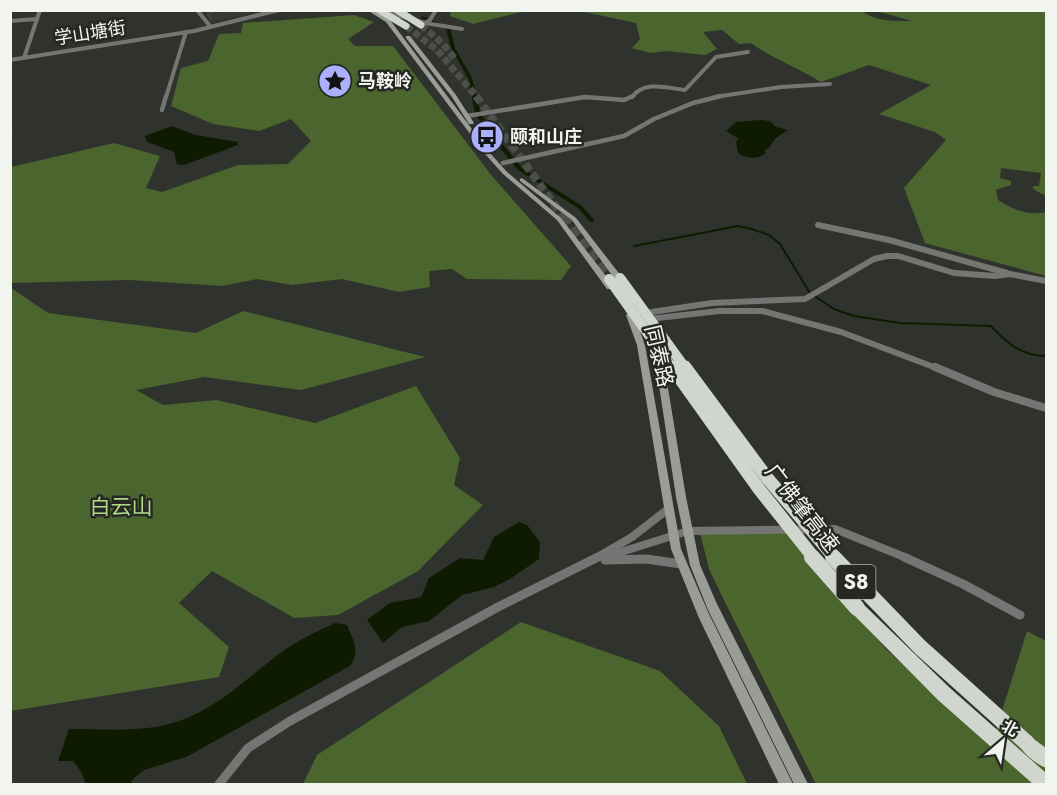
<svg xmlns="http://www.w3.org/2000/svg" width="1057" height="795" viewBox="0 0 1057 795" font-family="Jost,'Noto Sans SC',sans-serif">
	<rect width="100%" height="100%" fill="#30332d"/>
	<g fill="#4a652d">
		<path d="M861 10C874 22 895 21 912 21L876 11H1046V196L1033 189V186H1039L1041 173 1001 168 1000 178 1011 181V185L996 190 998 200C1013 210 1029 216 1046 212V276L925 243 904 188 946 140 935 132 879 114 931 85 869 65 821 82C798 68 773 59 751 43L739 44 722 30 703 32 717 49 705 55 667 51 650 53 632 48 640 39 636 23 580 11Z"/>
		<polygon points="451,11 451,10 525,11 473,24 450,16"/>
		<polygon points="354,15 374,22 348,39 355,46 393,46 492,176 571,266 561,280 467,279 452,269 429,271 430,287 399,292 342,279 292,285 257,279 222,286 130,280 11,283 11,167 114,143 160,156 146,188 162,192 238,165 288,164 311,141 291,119 259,131 213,124 171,106 181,68 208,61 219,34 241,33 243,23"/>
		<polygon points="11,288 48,313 196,333 243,311 425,357 301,390 204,377 136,390 163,405 217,400 315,423 416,386 460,458 454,485 483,505 418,571 338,615 294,618 212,571 179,603 229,647 219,677 11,711"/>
		<polygon points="784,530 887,650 991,746 1027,631 1046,641 1046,784 816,784 720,592 709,569 700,533"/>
		<polygon points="521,622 660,671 719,726 747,784 303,784 317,755"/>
	</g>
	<g fill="#0e1b01">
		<path d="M761 120 770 121 776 127 788 130 776 138 768 149 764 150 766 153C758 159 750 159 741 155L738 153 736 141 739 139 726 131 736 122Z"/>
		<polygon points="172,126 196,135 238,142 238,145 184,165 177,164 174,152 147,142 145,136"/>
		<polygon points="519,522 527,525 540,542 539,559 510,579 494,587 462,595 429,621 402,627 383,643 367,620 390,603 421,597 429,578 460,558 483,560 494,537"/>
		<path d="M335 623 347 625C353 640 361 651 350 666L186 757 144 770 132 780 131 784H86L80 770 73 761H58L69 729C104 729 145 733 179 721 217 708 247 678 279 654 296 641 316 632 335 623Z"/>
	</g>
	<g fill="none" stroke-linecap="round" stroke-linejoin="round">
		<path stroke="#0e1b01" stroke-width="2" d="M634 246 738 226 752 229 769 235 780 244 810 293 834 309 854 316 900 323 991 326C1007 343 1021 356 1046 356"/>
		<polygon fill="#0e1b01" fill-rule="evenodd" points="422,16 450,28 455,48 472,78 481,114 496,136 522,168 582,206 594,220 594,222 590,222 578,208 518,170 492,138 475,114 468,78 451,48 446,29 421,18"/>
		<g stroke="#4d504a" stroke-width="7" stroke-dasharray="7 3" stroke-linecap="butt">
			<polyline points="421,25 442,43 455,59"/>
			<polyline points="406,26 436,49 477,97"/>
		</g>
		<polyline stroke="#4d504a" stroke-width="8" stroke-dasharray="8 4" stroke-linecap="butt" points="476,96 564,218"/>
		<polyline stroke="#4d504a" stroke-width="10" stroke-dasharray="10 5" stroke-linecap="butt" points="563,216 609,279"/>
		<g stroke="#757673" stroke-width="4">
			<polyline points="197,10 210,26"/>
			<polyline points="389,13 425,23 462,29"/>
			<polyline points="10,21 37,19"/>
			<polyline points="425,23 430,20 436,10"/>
			<polyline points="24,58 40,10"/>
			<polyline points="10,60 194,31 279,10"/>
			<polyline points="166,97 186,32"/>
			<path d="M632 97C645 80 666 88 685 90L716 57 748 52"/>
			<polyline points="715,97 781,87 830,84"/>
		</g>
		<g stroke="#757673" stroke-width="4.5">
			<polyline points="162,110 166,96"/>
			<polyline points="467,116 585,97 624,100 633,96"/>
			<polyline points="10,132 10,135"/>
			<polyline points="503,163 624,136 654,119 693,103 721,96"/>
		</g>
		<g stroke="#757673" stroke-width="6">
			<polyline points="818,225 889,240 1007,273"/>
			<polyline points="645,313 712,303 805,299 874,259 887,256 898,256 954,273 995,276 1010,274 1046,281"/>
			<polyline points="649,319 719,311 762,311 841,332 939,369"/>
		</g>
		<g stroke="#757673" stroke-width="8">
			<polyline points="935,367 994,392 1046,408"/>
			<polyline points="605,557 688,531 835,529 907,558"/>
			<polyline points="596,558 632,537 668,509"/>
		</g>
		<g stroke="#757673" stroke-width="9">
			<polyline points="904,557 963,584 1020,615"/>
			<polyline points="605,560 646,559 681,564"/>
			<polyline points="219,784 248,748 290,721 498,607 598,557"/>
		</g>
		<g fill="#9a9d97" fill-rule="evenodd">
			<polygon points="367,10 373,10 390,20 490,153 507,172 561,218 613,285 614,287 613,289 607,289 557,220 503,174 486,155 386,22"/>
			<polygon points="406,36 410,36 456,95 474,123 473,124 469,124 452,97 406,38"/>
			<polygon points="522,178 576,218 625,281 625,285 619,285 572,220 520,181 520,179"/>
			<polygon points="630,312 634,315 645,345 681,549 708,612 793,784 779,784 699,618 671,549 637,345 626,315"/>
			<polygon points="657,343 661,346 686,497 700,565 717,604 808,784 794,784 708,610 690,565 676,497 653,346"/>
		</g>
		<g fill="#d0d5cd" fill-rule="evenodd">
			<polygon points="857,601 862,603 950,688 1046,773 1046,784 1033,784 938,700 852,613 849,608 852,603"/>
			<path d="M1027 734 1046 748V768C1036 764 1023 754 1018 743L1021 737Z"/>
		</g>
		<g stroke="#d0d5cd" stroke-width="7">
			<polyline points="379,10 406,26"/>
			<polyline points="397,10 421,25"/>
		</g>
		<g stroke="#d0d5cd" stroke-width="10">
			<polyline points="620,278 686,369"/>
			<polyline points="609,279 673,369"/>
		</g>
		<g stroke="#d0d5cd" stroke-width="13">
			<polyline points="672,367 759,489 814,558"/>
			<polyline points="685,367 768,479 835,558"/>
		</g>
		<g stroke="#d0d5cd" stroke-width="16">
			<polyline points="812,557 857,608"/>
			<polyline points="833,557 920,647 1027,743"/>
		</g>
	</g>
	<polygon fill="#424640" points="206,10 249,10 250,13 212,22 208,17"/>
	<polygon fill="#363934" points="225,10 249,10 250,13 212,22 210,14"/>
	<polygon fill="#4d514a" stroke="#363934" stroke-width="1.5" points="207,10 225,10 210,14"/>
	<defs>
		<symbol id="sight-disc" viewBox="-11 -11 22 22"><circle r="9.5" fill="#aab0fb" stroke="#262923"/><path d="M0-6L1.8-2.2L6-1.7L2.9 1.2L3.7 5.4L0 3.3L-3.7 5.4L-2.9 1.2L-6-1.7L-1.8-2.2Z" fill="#111"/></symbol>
		<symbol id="bus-disc" viewBox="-11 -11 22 22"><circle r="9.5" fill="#aab0fb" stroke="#262923"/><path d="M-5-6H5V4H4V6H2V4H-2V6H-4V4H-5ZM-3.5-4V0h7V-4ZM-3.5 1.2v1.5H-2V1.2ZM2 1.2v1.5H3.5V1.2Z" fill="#111"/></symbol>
	</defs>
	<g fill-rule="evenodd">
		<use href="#sight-disc" x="316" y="62" width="38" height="38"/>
		<use href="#bus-disc" x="468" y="118" width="38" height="38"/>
	</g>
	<g text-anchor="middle" stroke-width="5" stroke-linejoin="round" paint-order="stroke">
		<g font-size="18" fill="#f2f4f0" stroke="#262923">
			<text transform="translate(90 33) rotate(-9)" y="6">学山塘街</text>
		</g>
		<g font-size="18" font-weight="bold" fill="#f2f4f0" stroke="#262923" text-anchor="start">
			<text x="358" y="87">马鞍岭</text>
			<text x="510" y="143">颐和山庄</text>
		</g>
		<rect fill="#262923" stroke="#b5b7b2" stroke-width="1.5" x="836.5" y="565" width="39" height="34" rx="4.5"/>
		<g font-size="20" font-weight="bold" fill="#f2f4f0">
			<text x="856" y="589">S8</text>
		</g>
		<g font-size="21" fill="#f2f4f0" stroke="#262923">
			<text transform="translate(659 356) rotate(77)" y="7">同泰路</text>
			<text transform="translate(802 508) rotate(52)" y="7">广佛肇高速</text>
		</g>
		<g font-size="21" fill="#b1da87" stroke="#262923">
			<text x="121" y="514">白云山</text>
		</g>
	</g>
	<rect width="1057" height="795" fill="none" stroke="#f2f4f0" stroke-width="24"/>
	<g transform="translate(1003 741) rotate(29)" stroke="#262923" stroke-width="4.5" paint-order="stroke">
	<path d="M0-4.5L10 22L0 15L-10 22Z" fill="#f2f4f0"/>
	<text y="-9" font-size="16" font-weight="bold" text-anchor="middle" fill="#f2f4f0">北</text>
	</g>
</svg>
